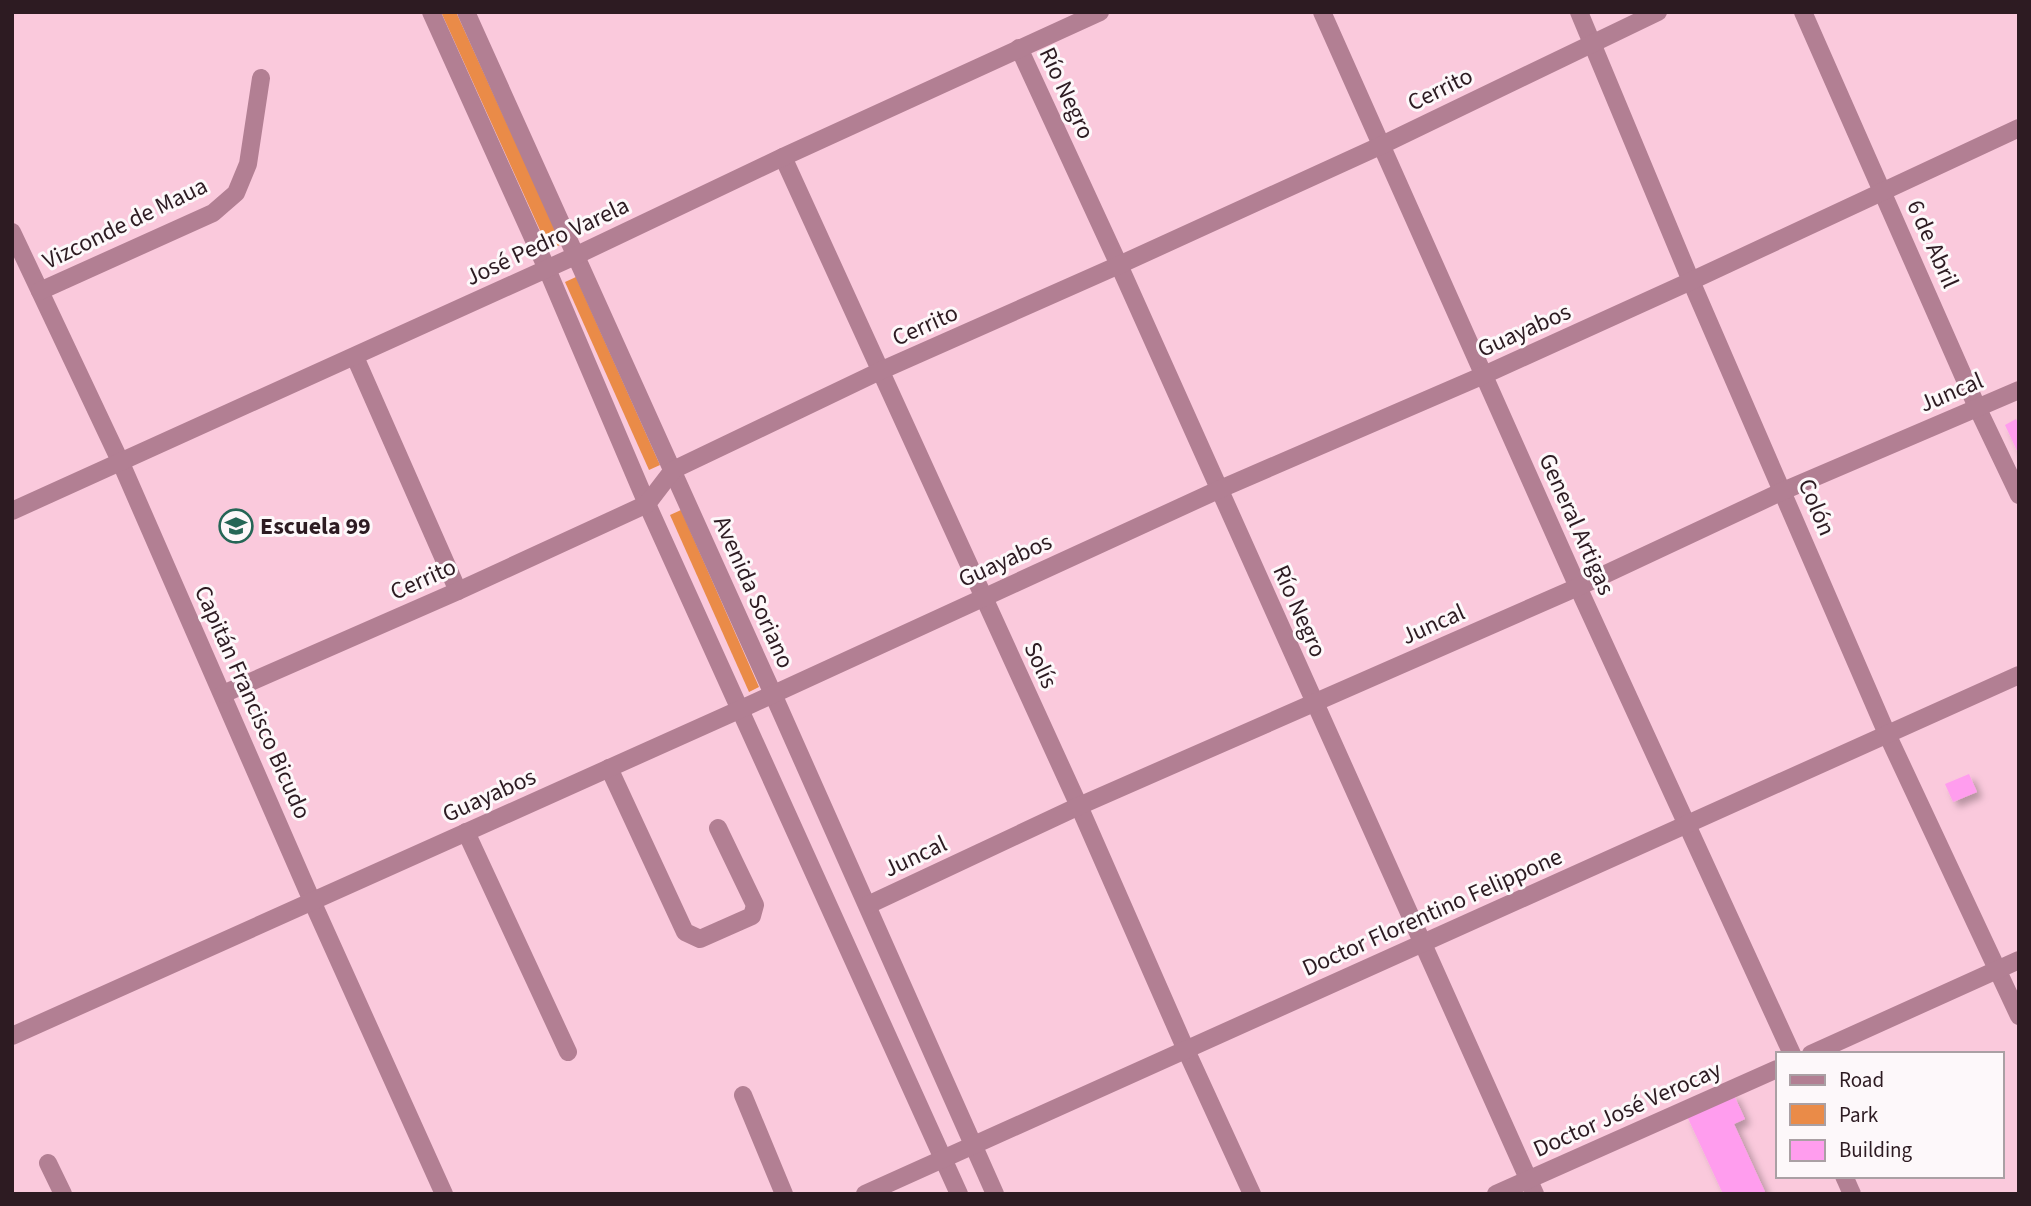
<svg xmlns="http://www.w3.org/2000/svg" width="2031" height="1206" viewBox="0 0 2031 1206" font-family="'Source Sans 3',sans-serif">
	<defs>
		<filter id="shadow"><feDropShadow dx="5.5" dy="5.5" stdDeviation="3.5" flood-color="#0004"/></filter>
	</defs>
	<rect width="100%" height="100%" fill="#fac9dc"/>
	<g fill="#ea8b48">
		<polygon points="441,12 456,12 562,244 549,250"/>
		<polygon points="576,277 660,465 649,470 565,282"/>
		<polygon points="681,510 759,687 749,692 670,515"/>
	</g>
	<g fill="#ff9dee" filter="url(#shadow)">
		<polygon points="2016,419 2019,425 2019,455 2005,425"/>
		<polygon points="1969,774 1977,792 1953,802 1945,784"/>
		<polygon points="1733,1093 1745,1119 1734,1124 1766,1194 1723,1194 1686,1114"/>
	</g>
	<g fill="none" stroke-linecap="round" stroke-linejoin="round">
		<g stroke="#b27f93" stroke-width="18">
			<polyline points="431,12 547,269 647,504 959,1194"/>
			<polyline points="466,12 773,694 995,1194"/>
			<polyline points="1322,12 1578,587 1792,1054"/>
			<polyline points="1579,12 1691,281 1887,734 2019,1016"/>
			<polyline points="1803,12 1977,407 2019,495"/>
			<polyline points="1019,48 1119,265 1535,1194"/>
			<polyline points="783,157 1079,806 1186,1050 1252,1194"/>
			<polyline points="12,232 121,463 312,901 444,1194"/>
			<polyline points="40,291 213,213 236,193 248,164 261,78"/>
			<polyline points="355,357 458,591"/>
			<polyline points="12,511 575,256 783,157 1100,12"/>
			<polyline points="223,694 458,591 647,504 673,470 880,371 1119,265 1382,145 1658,12"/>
			<polyline points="609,768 685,932 700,939 752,916 755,905 718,828"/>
			<polyline points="466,832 568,1052"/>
			<polyline points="868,905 1079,806 1578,587 1783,491 2019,390"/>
			<polyline points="12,1036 741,709 1218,490 1484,375 1691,281 2019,128"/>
			<polyline points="1811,1054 2019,960"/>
			<polyline points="743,1095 784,1194"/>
			<polyline points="48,1163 63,1194"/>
			<polyline points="1844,1176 1852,1194"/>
			<polyline points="865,1194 2019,675"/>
			<polyline points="1496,1194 1777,1069"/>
		</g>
	</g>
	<defs>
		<symbol id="school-ring" viewBox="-11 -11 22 22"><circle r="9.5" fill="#fdf8fa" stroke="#256656" stroke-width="1.5"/><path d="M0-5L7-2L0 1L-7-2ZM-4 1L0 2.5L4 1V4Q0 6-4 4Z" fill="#256656"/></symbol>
	</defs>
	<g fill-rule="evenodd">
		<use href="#school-ring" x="217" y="507" width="38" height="38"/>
	</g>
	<g text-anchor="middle" stroke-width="6" stroke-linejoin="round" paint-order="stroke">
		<g font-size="24" fill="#2d1b22" stroke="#fdf8fa">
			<text transform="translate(1440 89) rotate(-26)" y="8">Cerrito</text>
			<text transform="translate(1067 93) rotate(65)" y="8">Río Negro</text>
			<text transform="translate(125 223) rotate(-26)" y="8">Vizconde de Maua</text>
			<text transform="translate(547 241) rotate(-25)" y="8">José Pedro Varela</text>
			<text transform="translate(1933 244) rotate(66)" y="8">6 de Abril</text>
			<text transform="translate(925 325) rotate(-24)" y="8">Cerrito</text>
			<text transform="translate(1524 330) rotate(-24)" y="8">Guayabos</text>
			<text transform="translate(1951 392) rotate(-23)" y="8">Juncal</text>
			<text transform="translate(1817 507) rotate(67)" y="8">Colón</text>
			<text transform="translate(1577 524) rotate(66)" y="8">General Artigas</text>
			<text transform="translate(1005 560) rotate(-24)" y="8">Guayabos</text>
			<text transform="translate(423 579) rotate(-24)" y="8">Cerrito</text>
			<text transform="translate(754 592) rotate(66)" y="8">Avenida Soriano</text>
			<text transform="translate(1300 611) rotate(66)" y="8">Río Negro</text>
			<text transform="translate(1433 624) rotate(-24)" y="8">Juncal</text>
			<text transform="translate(1041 665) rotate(65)" y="8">Solís</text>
			<text transform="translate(253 702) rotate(66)" y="8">Capitán Francisco Bicudo</text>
			<text transform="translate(489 795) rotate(-24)" y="8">Guayabos</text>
			<text transform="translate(915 856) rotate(-25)" y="8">Juncal</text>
			<text transform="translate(1432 912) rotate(-24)" y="8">Doctor Florentino Felippone</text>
			<text transform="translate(1627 1109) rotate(-24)" y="8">Doctor José Verocay</text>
		</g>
		<g font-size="24" font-weight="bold" fill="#2d1b22" stroke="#fdf8fa" text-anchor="start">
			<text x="260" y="534">Escuela 99</text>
		</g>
	</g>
	<rect width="2031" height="1206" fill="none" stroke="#2d1b22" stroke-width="28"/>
	<rect x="1776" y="1052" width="228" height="126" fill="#fdf8fa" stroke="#aaa0a4" stroke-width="2"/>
	<rect x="1790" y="1075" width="35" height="10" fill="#b27f93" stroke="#aaa0a4" stroke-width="2"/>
	<text x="1839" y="1087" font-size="21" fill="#2d1b22">Road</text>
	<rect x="1790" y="1104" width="35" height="21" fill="#ea8b48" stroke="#aaa0a4" stroke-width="2"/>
	<text x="1839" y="1122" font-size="21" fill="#2d1b22">Park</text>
	<rect x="1790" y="1140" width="35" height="21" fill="#ff9dee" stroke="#aaa0a4" stroke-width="2"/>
	<text x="1839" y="1157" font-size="21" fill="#2d1b22">Building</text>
</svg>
